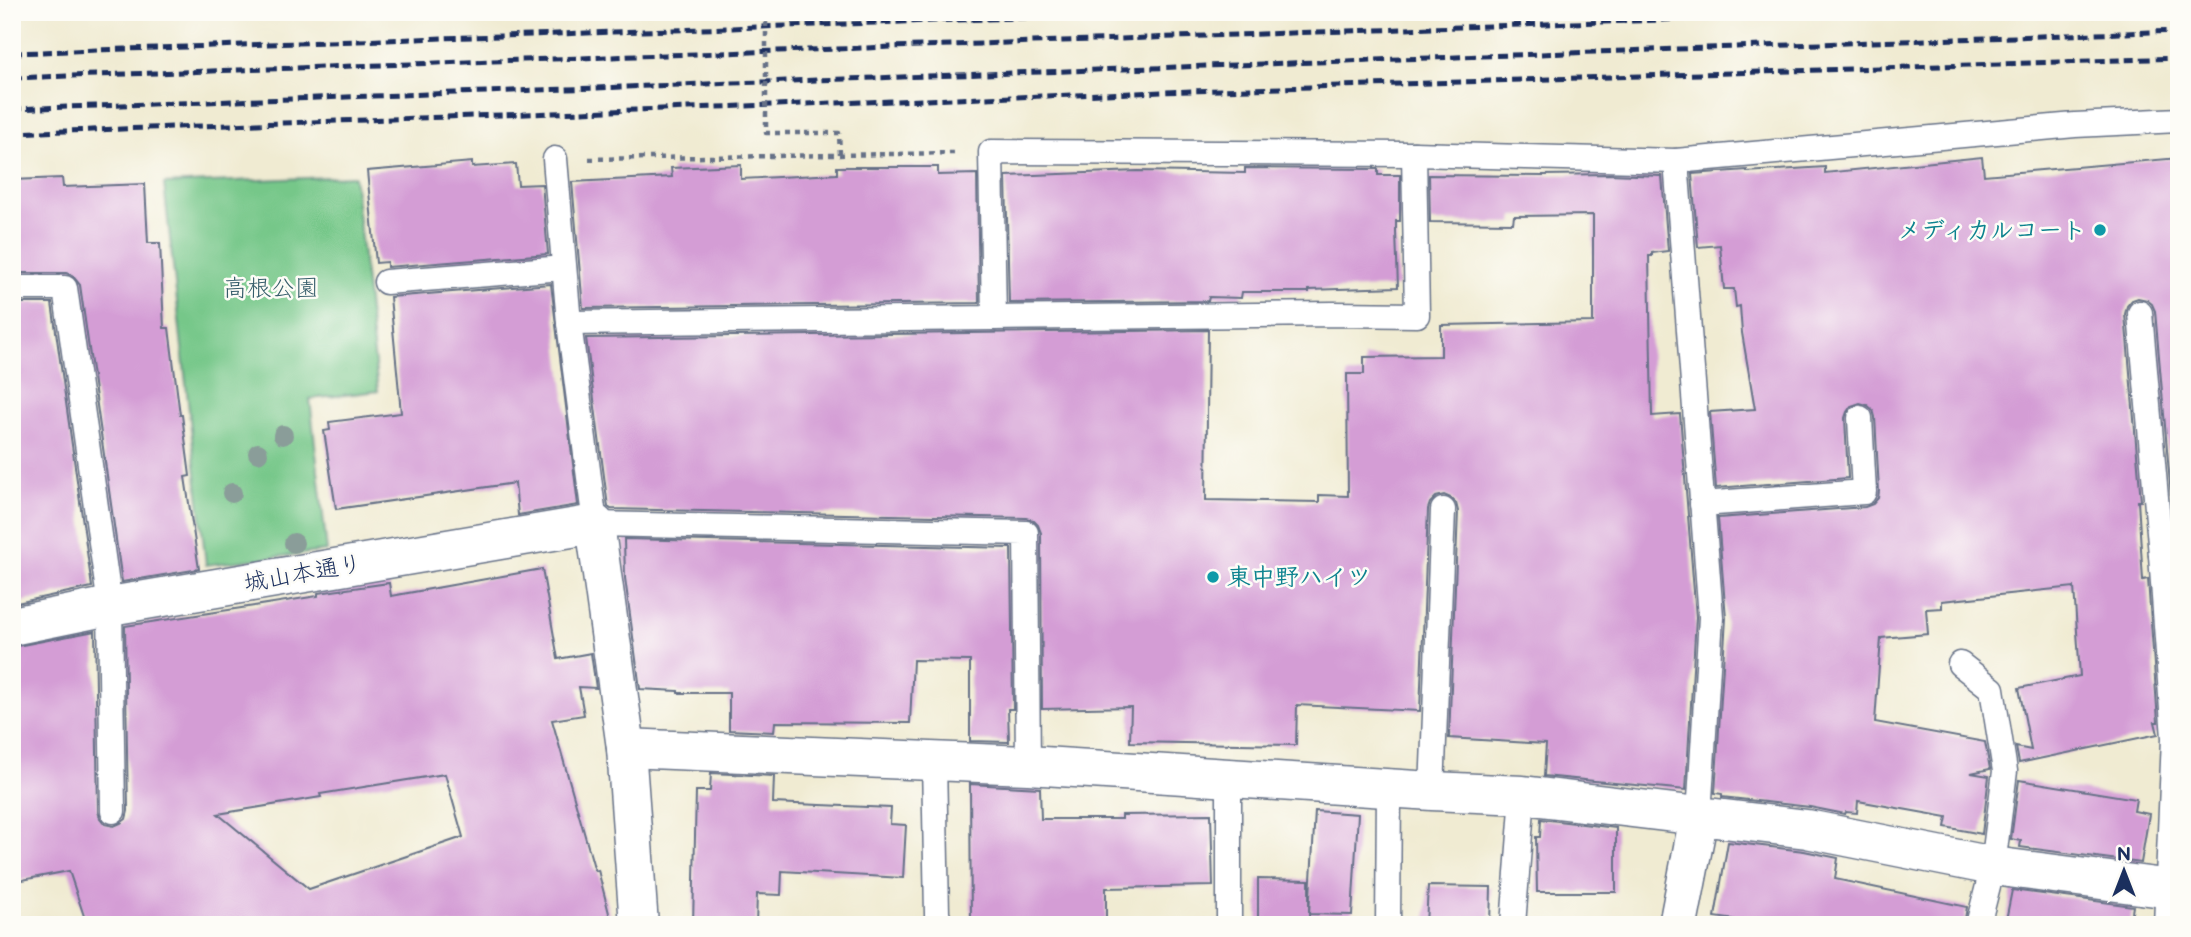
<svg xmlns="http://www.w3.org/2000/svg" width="2191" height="937" viewBox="0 0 2191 937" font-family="'Balsamiq Sans','Klee One',sans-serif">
	<rect width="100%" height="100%" fill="#fdfcf7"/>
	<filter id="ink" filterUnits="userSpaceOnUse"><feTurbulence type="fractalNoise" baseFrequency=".0143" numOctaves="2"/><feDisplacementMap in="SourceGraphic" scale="14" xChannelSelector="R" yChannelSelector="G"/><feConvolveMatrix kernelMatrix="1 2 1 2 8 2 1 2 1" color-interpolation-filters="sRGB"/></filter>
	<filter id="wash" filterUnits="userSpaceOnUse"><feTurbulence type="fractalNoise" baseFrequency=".00686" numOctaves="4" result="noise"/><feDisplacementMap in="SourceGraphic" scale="28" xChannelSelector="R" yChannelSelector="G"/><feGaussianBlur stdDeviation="1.57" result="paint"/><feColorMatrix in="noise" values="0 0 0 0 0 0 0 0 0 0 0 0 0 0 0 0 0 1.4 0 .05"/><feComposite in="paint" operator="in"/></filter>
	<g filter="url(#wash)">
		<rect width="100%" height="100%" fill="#f0ebd2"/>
		<polygon fill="#76c789" stroke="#487b74" stroke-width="2" points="354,176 378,391 310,399 327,551 206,565 164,184"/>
		<g id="blocks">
			<g fill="#d49dd5" fill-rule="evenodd">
				<polygon points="1982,157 1984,175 2179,158 2179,494 2171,495 2155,311 2152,304 2147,300 2138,298 2132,300 2127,306 2125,314 2141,501 2138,501 2143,580 2148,579 2158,722 2155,722 2158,734 2019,763 2016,747 2031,750 2019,688 2080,676 2074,587 1942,601 1942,608 1926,609 1928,634 1881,638 1875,722 1985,742 1990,769 1971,773 1989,776 1982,834 1945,827 1947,817 1858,801 1857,813 1846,812 1845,814 1810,807 1722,797 1722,794 1715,793 1726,618 1718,518 1865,507 1873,504 1878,498 1879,491 1875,417 1873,410 1867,405 1860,403 1851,406 1847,412 1845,418 1848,478 1716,488 1710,412 1755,409 1742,333 1740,306 1736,307 1734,289 1724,289 1720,245 1698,247 1692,174 1747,170 1747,172 1825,167 1825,173"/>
				<polygon points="472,162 472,167 516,164 518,185 542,184 548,254 387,267 387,262 376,263 367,171"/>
				<polygon points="741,165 741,179 837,174 837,167 938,167 938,175 977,174 979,303 583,308 572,182 672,177 671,168"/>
				<polygon points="1245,168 1378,169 1378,175 1400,175 1400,221 1396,221 1396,232 1398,287 1309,290 1309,292 1242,292 1241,298 1209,297 1208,301 1009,303 1006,176 1138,171 1245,173"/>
				<polygon points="1609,174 1662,176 1668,251 1652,253 1652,256 1649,256 1652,416 1680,414 1696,617 1686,790 1544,776 1546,744 1449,738 1458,511 1456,503 1451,498 1444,495 1436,497 1430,503 1428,509 1420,711 1297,705 1296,745 1130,742 1131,707 1042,709 1041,533 1038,525 1033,520 1026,518 611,509 608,507 586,338 1208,330 1206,500 1319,502 1319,495 1348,496 1347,374 1364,374 1364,357 1441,356 1441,325 1593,322 1593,215 1514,216 1513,223 1430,222 1429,175 1543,176 1543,175"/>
				<polygon points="62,178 63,187 145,184 148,243 160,243 164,328 169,328 180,415 182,415 190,476 185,477 199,569 122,582 80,285 72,275 66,273 12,273 12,180"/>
				<polygon points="551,284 578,505 518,515 515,483 336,509 324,431 330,430 329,422 401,413 390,297"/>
				<polygon points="12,303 52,303 92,587 12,604"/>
				<polygon points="624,539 1011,548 1013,709 1008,709 1009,742 970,741 970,661 913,660 910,723 775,722 774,732 729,730 729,693 678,693 678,691 640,689 625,578"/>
				<path d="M542 569 558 659 591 653 596 688 579 687 584 715 552 720 595 871 598 870 612 925H87L69 871 12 882V647L95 631 98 811 100 818 105 824 114 826 121 823 126 819 128 811 125 626 318 596V593L389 583 391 596ZM445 774 463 837 309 889 218 814 321 797 320 794Z"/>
				<polygon points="711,773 774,776 773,803 891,808 890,824 906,825 903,878 782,871 781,895 757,894 756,925 693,925 696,791 710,791"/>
				<polygon points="2019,780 2136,799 2134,811 2149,814 2141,863 2020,847 2021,841 2011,839"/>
				<polygon points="970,784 1040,788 1041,819 1122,819 1122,815 1211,814 1213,886 1106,888 1106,925 971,925"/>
				<polygon points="1315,811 1358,814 1352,915 1309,914"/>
				<polygon points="1541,819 1616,828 1616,892 1537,892 1536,837 1540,837"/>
				<polygon points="1728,842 1804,851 1838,858 1835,879 1967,907 1964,925 1742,925 1743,921 1715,917"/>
				<polygon points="1258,879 1309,880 1309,925 1258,925"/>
				<polygon points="1428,886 1491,887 1490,925 1426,925"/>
				<polygon points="2012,890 2133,906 2130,925 2005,925"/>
			</g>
		</g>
	</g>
	<g filter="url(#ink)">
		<use href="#blocks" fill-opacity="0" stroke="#667187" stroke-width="2"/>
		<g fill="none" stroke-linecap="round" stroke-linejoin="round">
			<defs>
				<g id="service">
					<polyline points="555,159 569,323 595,524 1026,533 1028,765"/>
					<polyline points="1676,161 1711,617 1699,816"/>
					<polyline points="386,282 564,268"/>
					<polyline points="12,288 65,288 110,606 113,811"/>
					<polyline points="2140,313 2161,555"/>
					<polyline points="994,318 1334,314 1417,315 1414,154"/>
					<polyline points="569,323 994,318 991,152 1414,154 1676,161 2075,125 2179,120"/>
					<polyline points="1702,504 1864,492 1860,418"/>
					<polyline points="1960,664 1992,689 2005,771 1993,866 1978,925"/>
					<polyline points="934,761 937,914 941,925"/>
					<polyline points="1432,791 1443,510"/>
					<polyline points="1229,925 1229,778"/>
					<polyline points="1388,925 1389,788"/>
					<polyline points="1513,925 1523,795"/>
					<polyline points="2166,925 2174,738 2161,555 2179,551"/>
				</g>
				<g id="minor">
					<polyline points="12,626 110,606 595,524 626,748 639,925"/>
					<polyline points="626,748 1028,765 1432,791 1523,795 1807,829 1993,866 2179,890"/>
					<polyline points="1678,925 1699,816"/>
				</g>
			</defs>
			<use href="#service" stroke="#667187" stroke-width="27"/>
			<use href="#minor" stroke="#667187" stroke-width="41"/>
			<polyline stroke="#667187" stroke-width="4.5" stroke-dasharray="5 5" stroke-linecap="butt" points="589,159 955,153"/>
			<use href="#service" stroke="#fff" stroke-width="24"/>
			<use href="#minor" stroke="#fff" stroke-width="38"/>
			<g stroke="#1b2f5e" stroke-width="5" stroke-dasharray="10 5" stroke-linecap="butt">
				<polyline points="12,53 1189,12"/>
				<polyline points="12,78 1887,12"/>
				<polyline points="12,109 2179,31"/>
				<polyline points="12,133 744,106 2179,58"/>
			</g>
			<polyline stroke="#667187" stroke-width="4.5" stroke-dasharray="5 5" stroke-linecap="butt" points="766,12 766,133 839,133 840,155"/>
		</g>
		<g fill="#8a9d99">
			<circle cx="283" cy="435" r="10"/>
			<circle cx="258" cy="453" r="10"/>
			<circle cx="232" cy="493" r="10"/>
			<circle cx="294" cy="543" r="10"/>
		</g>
	</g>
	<g fill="#0f9aa8" stroke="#fdfcf7" stroke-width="2.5">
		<circle cx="2100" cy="230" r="7"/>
		<circle cx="1213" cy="577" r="7"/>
	</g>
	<g text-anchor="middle" stroke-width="5" stroke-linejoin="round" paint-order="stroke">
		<g font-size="24" font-weight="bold" fill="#0d838f" stroke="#fdfcf7" text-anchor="end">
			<text x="2086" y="238">メディカルコート</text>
			<text x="1227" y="585" text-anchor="start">東中野ハイツ</text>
		</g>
		<g font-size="24" fill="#365d6b" stroke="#fdfcf7">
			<text x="271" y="296">高根公園</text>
		</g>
		<g font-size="24" fill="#1b2f5e" stroke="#fdfcf7">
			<text transform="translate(303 573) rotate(-10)" y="8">城山本通り</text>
		</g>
	</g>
	<rect width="2191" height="937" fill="none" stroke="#fdfcf7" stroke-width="42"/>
	<g transform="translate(2124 871)" stroke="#fdfcf7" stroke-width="5" paint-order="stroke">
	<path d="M0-5L12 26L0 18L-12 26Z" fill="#1b2f5e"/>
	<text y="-10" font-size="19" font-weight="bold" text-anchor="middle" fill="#1b2f5e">N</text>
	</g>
</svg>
